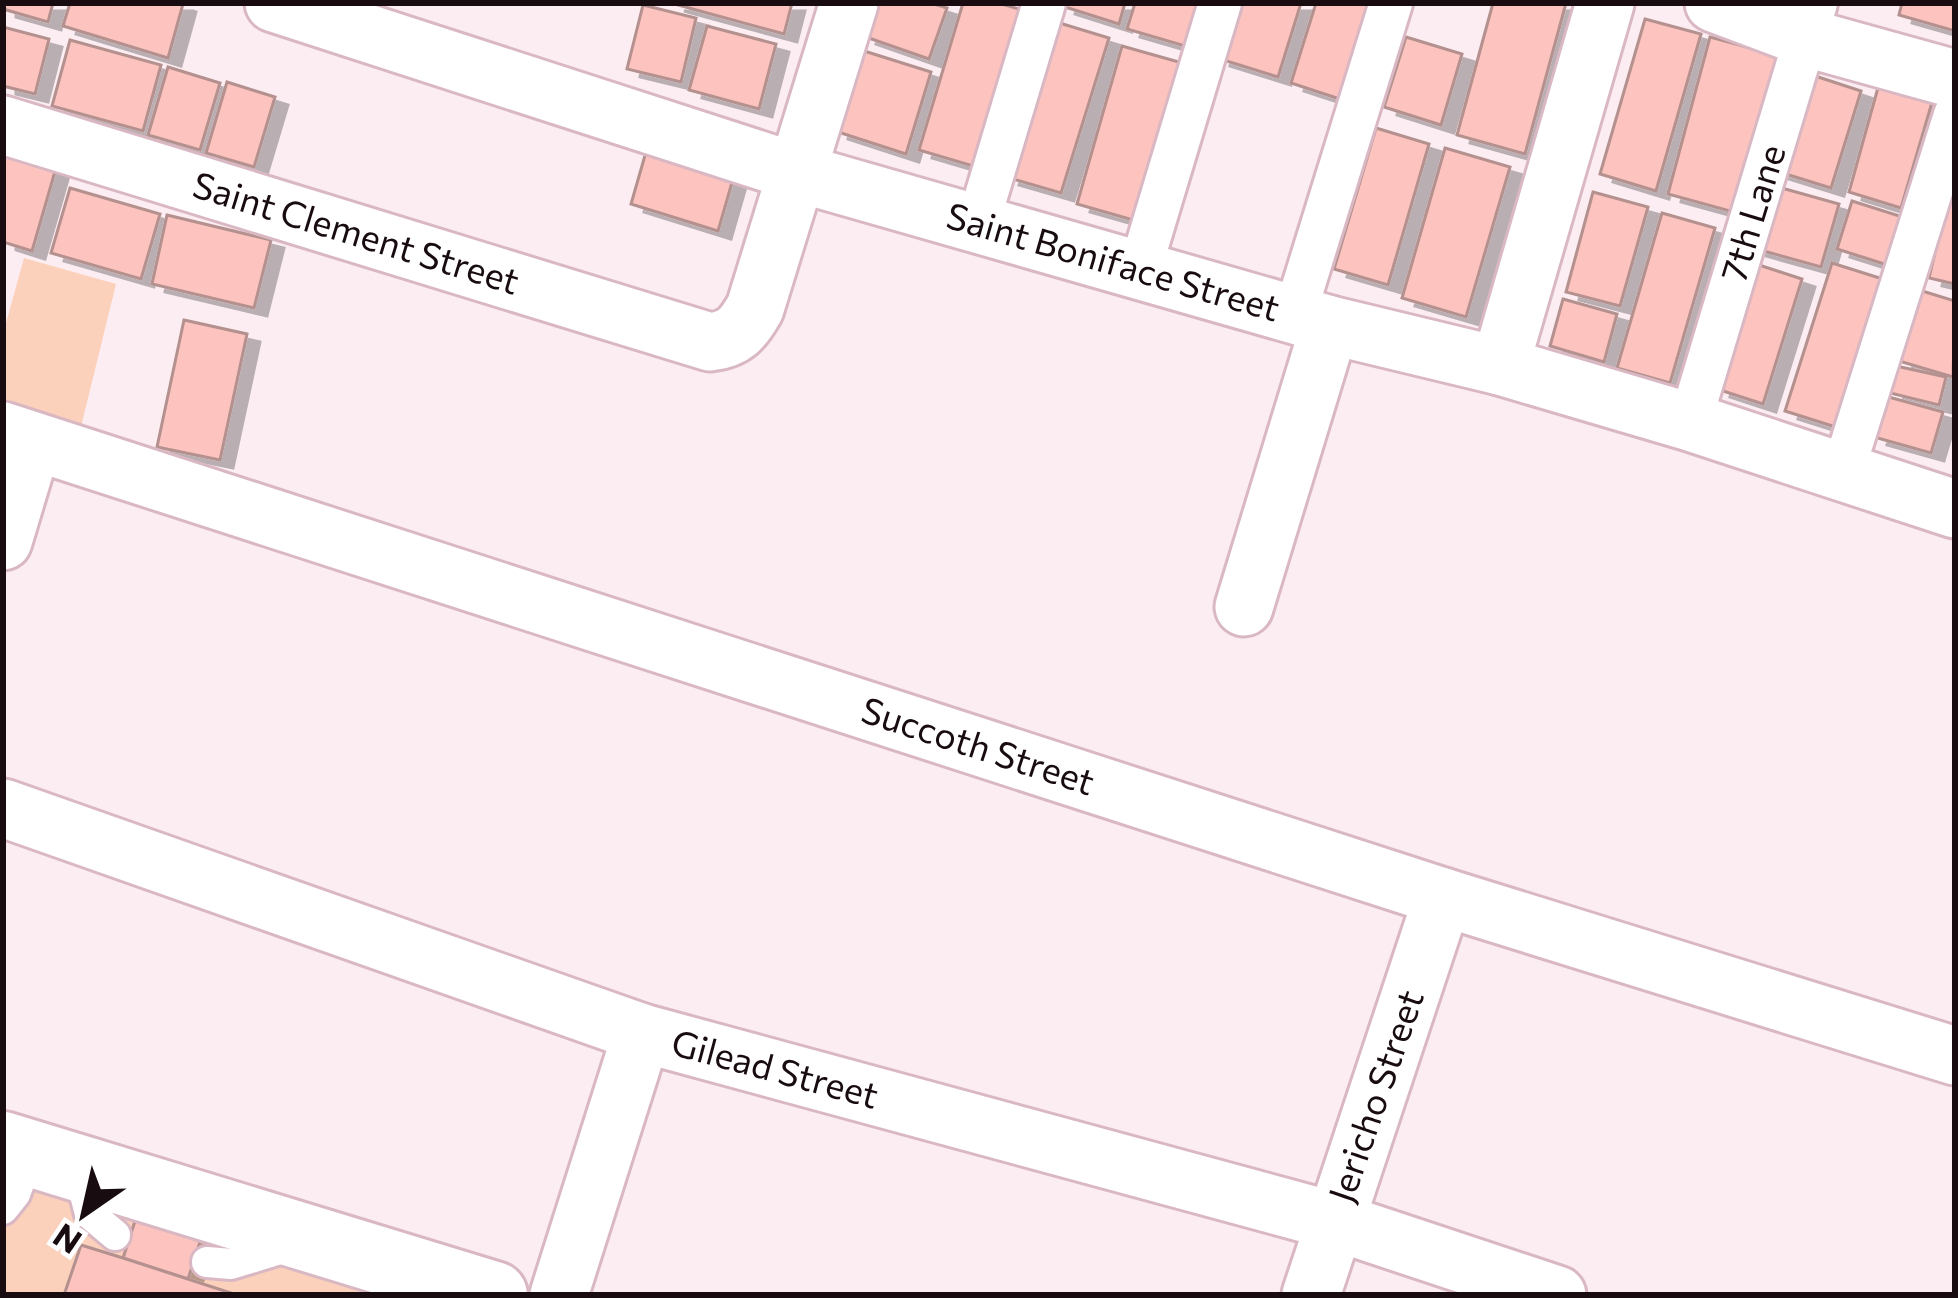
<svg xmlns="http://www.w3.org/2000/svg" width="1958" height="1298" viewBox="0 0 1958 1298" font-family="Commissioner,sans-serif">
	<defs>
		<filter id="shadow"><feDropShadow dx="13" dy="8" stdDeviation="0" flood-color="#0004"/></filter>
	</defs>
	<rect width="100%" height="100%" fill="#fcedf2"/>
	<g fill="#fbd1bb">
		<polygon points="24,258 116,284 78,439 3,418 3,334"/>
		<polygon points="3,1168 398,1295 3,1295"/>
	</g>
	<g fill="#fcc3bf" stroke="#b4918e" stroke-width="3" filter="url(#shadow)">
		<polygon points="3,3 53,3 48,22 3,9"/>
		<polygon points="70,3 180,3 183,4 168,58 63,26"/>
		<polygon points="671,3 792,3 784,34"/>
		<polygon points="874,3 931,3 947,8 929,59 863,36"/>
		<polygon points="963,3 998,3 1029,12 983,169 919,150"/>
		<polygon points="1063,3 1125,3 1119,24 1062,6"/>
		<polygon points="1135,3 1198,3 1185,46 1127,29"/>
		<polygon points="1234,3 1301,3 1278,77 1217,58"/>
		<polygon points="1316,3 1383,3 1352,103 1291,83"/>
		<polygon points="1493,3 1566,3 1525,154 1457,135"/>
		<polygon points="1902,3 1955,3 1955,31 1899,15"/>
		<polygon points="643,5 696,18 681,82 627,69"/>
		<polygon points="1645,19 1701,34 1656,191 1600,174"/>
		<polygon points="1053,21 1109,38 1061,193 1006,177"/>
		<polygon points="707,26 776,44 759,109 689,90"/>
		<polygon points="3,27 49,39 35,94 3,86"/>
		<polygon points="1406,37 1462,54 1441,125 1384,107"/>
		<polygon points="1710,37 1780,56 1737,213 1668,194"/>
		<polygon points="70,40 161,65 143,131 52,106"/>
		<polygon points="1122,46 1186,64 1140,222 1077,204"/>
		<polygon points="861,50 931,72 906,154 835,131"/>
		<polygon points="168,67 220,83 200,150 148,135"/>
		<polygon points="1806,73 1861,91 1831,188 1776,171"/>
		<polygon points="227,82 275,97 254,167 206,153"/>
		<polygon points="1879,84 1933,99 1901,208 1849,192"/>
		<polygon points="1376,128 1429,144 1388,285 1334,269"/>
		<polygon points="1445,148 1510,167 1466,317 1402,298"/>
		<polygon points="646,152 733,179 718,231 631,204"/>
		<polygon points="3,153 56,168 32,251 3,242"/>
		<polygon points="1955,169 1955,284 1929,278"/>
		<polygon points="1771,185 1839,204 1821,267 1753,248"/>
		<polygon points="70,188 160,214 141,279 51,253"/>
		<polygon points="1593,192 1648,207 1620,306 1566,292"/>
		<polygon points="1852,201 1912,220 1897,268 1837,249"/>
		<polygon points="1662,213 1715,228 1670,383 1617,368"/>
		<polygon points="167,215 271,240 254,308 152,284"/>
		<polygon points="1832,263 1889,281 1842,429 1785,411"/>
		<polygon points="1756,264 1802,279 1763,404 1717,389"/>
		<polygon points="1919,290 1955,301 1953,377 1899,361"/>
		<polygon points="1563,299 1617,314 1604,362 1550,346"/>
		<polygon points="184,320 247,334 220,460 157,447"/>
		<polygon points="1896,366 1946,377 1939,405 1890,393"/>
		<polygon points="1885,396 1943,412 1931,453 1874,437"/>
		<polygon points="136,1218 201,1239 188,1279 123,1258"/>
		<polygon points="81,1245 123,1258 237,1295 64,1295"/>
	</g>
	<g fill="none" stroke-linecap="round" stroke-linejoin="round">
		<defs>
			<g id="service">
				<polyline points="79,1171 90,1214 115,1235"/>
				<polyline points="3,1209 15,1194 30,1153"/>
				<polyline points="207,1262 231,1264 293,1245"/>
			</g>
			<g id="pedestrian">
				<polyline points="978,223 1044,3"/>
				<polyline points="1140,269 1220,3"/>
				<polyline points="1295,313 1391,3"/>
				<polyline points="1690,422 1816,3"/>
				<polyline points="1843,471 1955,115"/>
			</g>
			<g id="minor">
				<polyline points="274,3 799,173 1330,325 1500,366 1690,422 1955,509"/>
				<polyline points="1714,3 1807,38 1955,79"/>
				<path d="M3 125 710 342C735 339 743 329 755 308L849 3"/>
				<polyline points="1500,366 1605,3"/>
				<polyline points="3,431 1443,897 1955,1056"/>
				<polyline points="3,541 33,441"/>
				<polyline points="1244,607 1330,325"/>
				<polyline points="3,808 642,1033 1334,1221 1557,1295"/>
				<polyline points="559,1295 642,1033"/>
				<polyline points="1311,1295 1443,897"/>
			</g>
			<polyline id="tertiary" points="3,1145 494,1295"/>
		</defs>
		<use href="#service" stroke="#dab8c3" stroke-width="36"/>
		<use href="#pedestrian" stroke="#dab8c3" stroke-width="48"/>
		<use href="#minor" stroke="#dab8c3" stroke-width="63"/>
		<use href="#tertiary" stroke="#dab8c3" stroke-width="72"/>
		<use href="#service" stroke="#fff" stroke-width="30"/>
		<use href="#pedestrian" stroke="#fff" stroke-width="42"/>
		<use href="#minor" stroke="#fff" stroke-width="57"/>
		<use href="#tertiary" stroke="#fff" stroke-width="66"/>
	</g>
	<g text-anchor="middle" stroke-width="9" stroke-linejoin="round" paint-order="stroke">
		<g font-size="36" fill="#180c10" stroke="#fff">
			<text transform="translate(1753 213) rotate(-73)" y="13">7th Lane</text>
			<text transform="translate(356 233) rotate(17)" y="13">Saint Clement Street</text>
			<text transform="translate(1113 262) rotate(16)" y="13">Saint Boniface Street</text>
			<text transform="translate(978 746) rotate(18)" y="13">Succoth Street</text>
			<text transform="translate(775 1069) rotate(15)" y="13">Gilead Street</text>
			<text transform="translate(1376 1096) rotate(-71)" y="13">Jericho Street</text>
		</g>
	</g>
	<rect width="1958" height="1298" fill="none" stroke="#180c10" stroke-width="12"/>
	<g transform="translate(84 1214) rotate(214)" stroke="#ffffff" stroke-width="9" paint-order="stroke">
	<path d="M0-9L21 45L0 30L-21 45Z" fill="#180c10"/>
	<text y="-18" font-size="33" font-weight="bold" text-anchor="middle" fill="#180c10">N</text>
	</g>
</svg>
